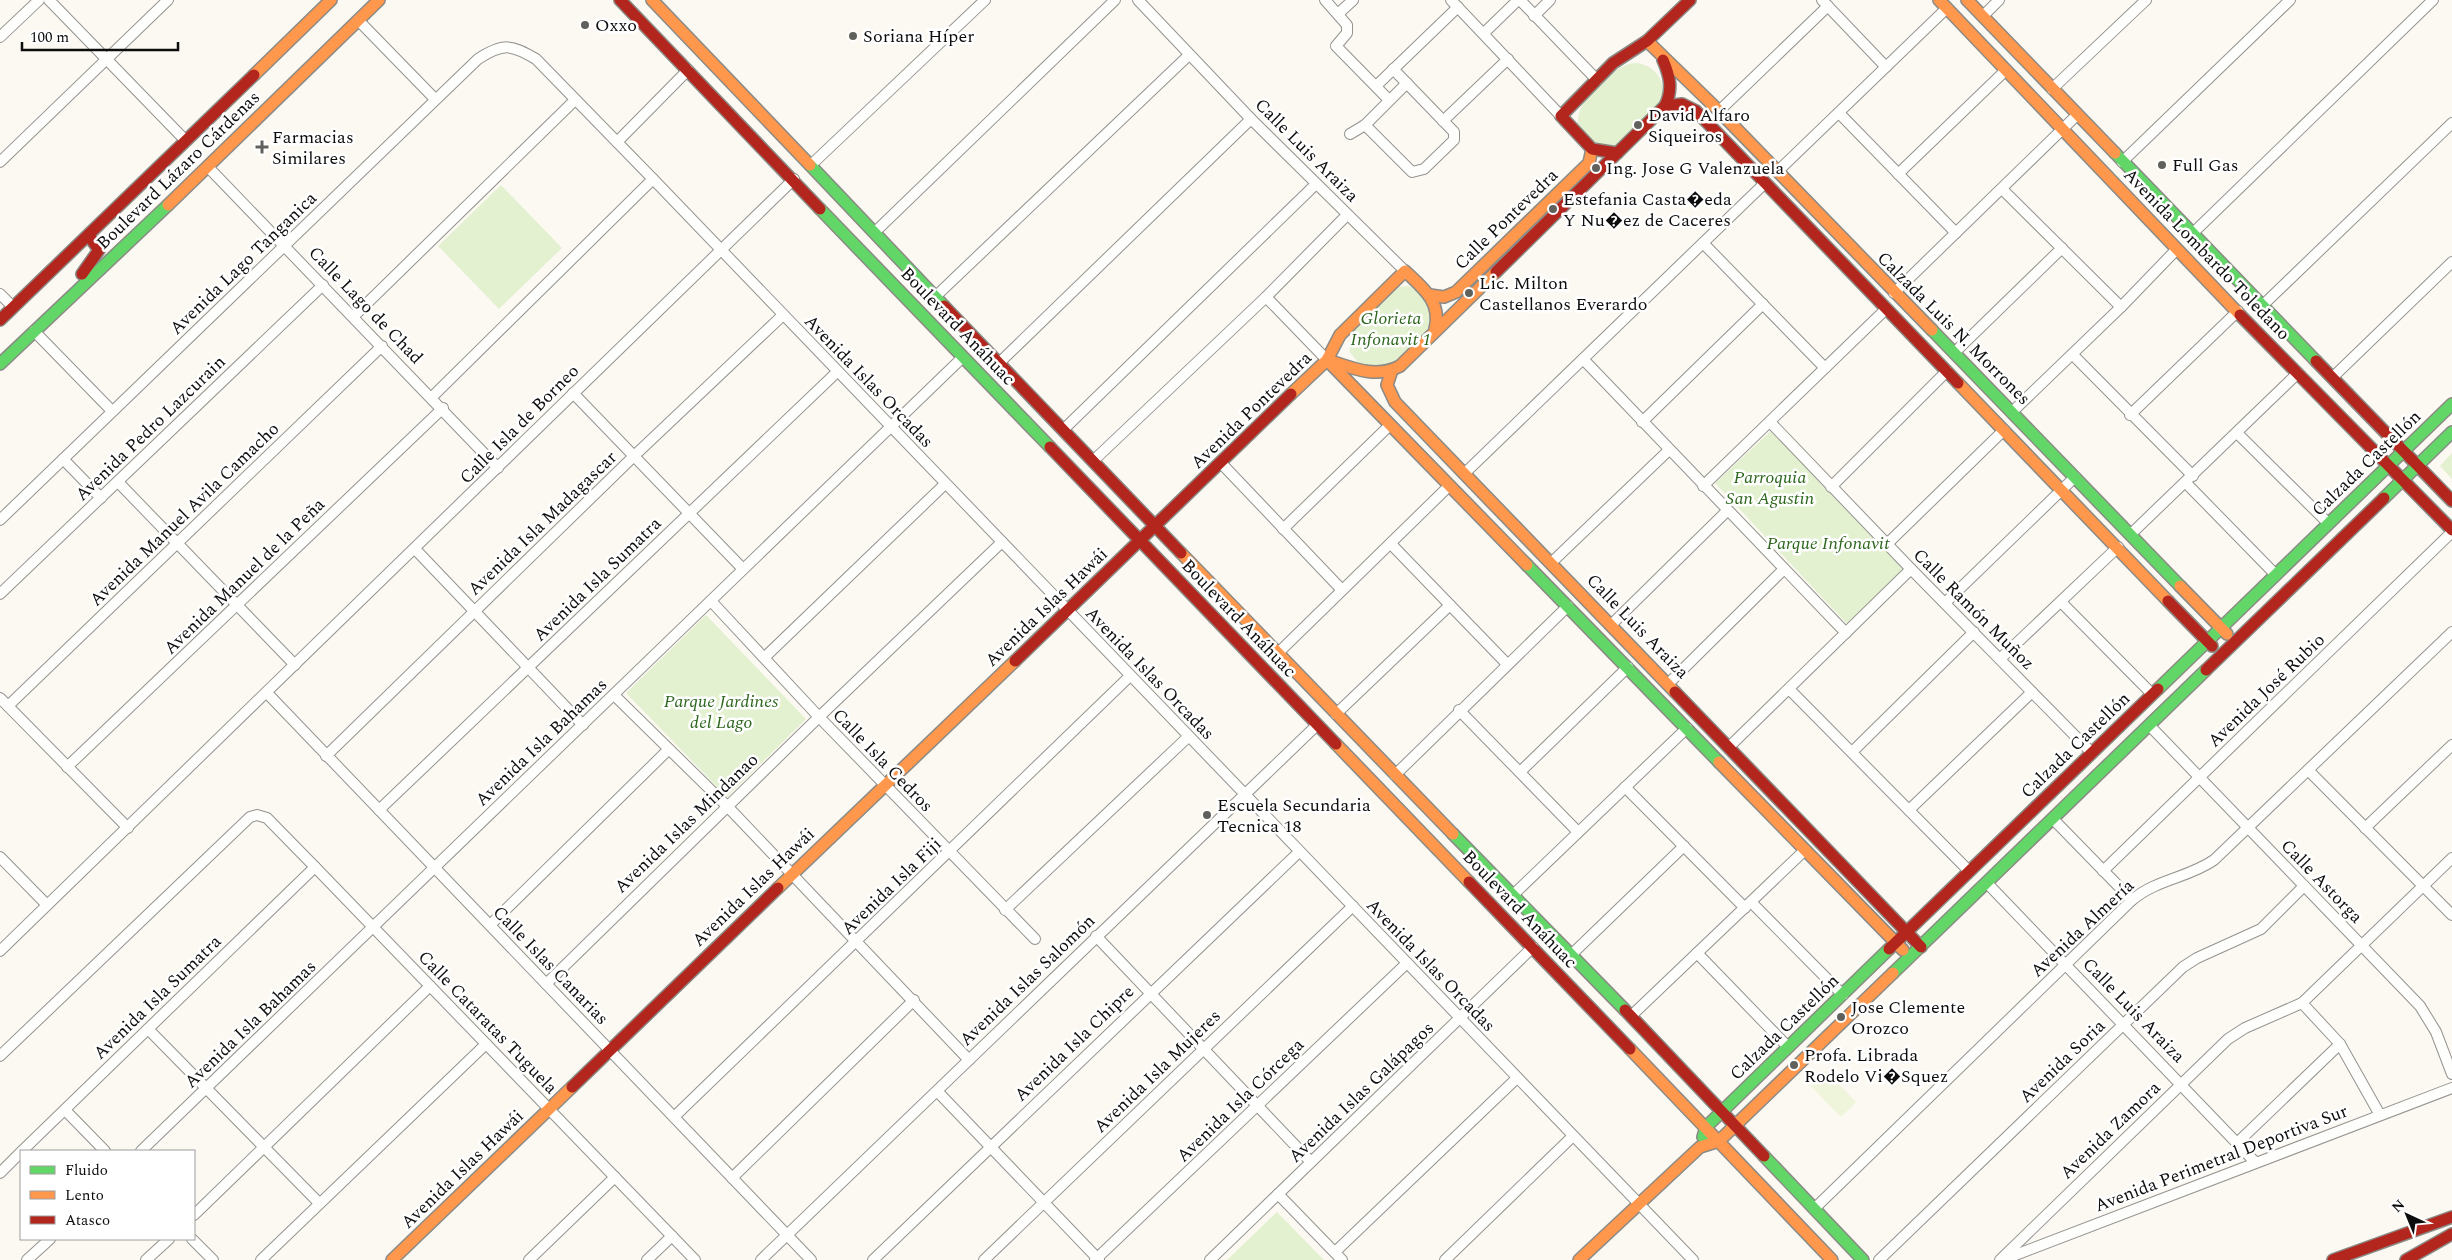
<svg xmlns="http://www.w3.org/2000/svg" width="2452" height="1260" viewBox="0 0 2452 1260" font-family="Spectral,serif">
	<rect width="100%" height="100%" fill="#fbf9f1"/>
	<g fill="#e4f1d1">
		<path d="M1634 63C1655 64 1667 81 1662 102L1615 147 1597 146 1578 124C1575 100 1611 66 1634 63Z"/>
		<polygon points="501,185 562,248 499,309 438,246"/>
		<polygon points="1407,286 1415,288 1433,308 1429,330 1396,363 1383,369 1358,363 1350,352 1349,344 1352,331 1399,287"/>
		<polygon points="1773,429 1908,566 1849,626 1715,483"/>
		<polygon points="2452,453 2452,479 2440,466"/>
		<polygon points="706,615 806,719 727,797 626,693"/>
		<polygon points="1277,1212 1324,1260 1227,1260"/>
	</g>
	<polygon fill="#eef5db" points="1826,1071 1856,1102 1841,1117 1811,1086"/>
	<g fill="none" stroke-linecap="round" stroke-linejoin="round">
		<defs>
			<g id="street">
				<polyline points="49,0 186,141"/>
				<polyline points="1138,0 1251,119 1405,271"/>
				<polyline points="1325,0 1347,25 1347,33 1336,46 1389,100"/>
				<polyline points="1451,0 1561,116"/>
				<polyline points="1520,0 1597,80"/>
				<polyline points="1822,0 1886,67"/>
				<polyline points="1338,14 1353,0"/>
				<polyline points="1534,16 1550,0"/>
				<polyline points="1983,16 1999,0"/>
				<polyline points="358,20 435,99"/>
				<polyline points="1484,33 1518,0"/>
				<polyline points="0,37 39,0"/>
				<polyline points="1376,86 1458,7"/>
				<polyline points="2052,89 2146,0"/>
				<polyline points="1719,111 1828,6"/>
				<polyline points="1839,113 1956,233"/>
				<polyline points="1443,121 1508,59"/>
				<polyline points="1365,125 1412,172 1424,169 1454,140 1454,132 1393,69"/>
				<polyline points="1350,134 1365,125 1407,83"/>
				<polyline points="617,142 688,70"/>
				<polyline points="0,162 168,0"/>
				<polyline points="2122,162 2290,0"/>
				<polyline points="811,165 985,0"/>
				<polyline points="208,167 498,468"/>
				<polyline points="1777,172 1947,8"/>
				<polyline points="1898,174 2006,70"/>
				<polyline points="2002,189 2121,307"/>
				<polyline points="875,232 1115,0"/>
				<polyline points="2193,233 2433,0"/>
				<polyline points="1703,243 1825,368"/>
				<polyline points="1894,293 2077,115"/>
				<polyline points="0,294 13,307"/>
				<polyline points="936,296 1189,55"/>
				<polyline points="1266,297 1327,360"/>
				<polyline points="2263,305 2452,123"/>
				<polyline points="354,316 575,100"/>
				<polyline points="34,331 112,411"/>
				<polyline points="1954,353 2062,248"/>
				<polyline points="2073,355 2193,476"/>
				<polyline points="1583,359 1846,633"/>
				<polyline points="999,363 1251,119"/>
				<polyline points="2333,377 2452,262"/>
				<polyline points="573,393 743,569"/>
				<polyline points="432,397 653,179"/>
				<polyline points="2012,412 2121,307 2176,250"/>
				<polyline points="2130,415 2238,311"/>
				<polyline points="1642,422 1763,304"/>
				<polyline points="1770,422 1911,569 2092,753"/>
				<polyline points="1063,430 1316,184"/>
				<polyline points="2237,433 2328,523"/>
				<polyline points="63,459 101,498"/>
				<polyline points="1093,461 1266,297 1347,215"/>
				<polyline points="1221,463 1342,590"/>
				<polyline points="1465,473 1765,183"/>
				<polyline points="118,482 295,665"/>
				<polyline points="2186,483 2275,574"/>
				<polyline points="1703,486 1886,309"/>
				<polyline points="1831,487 1947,371"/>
				<path d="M0 520 478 59C503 43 511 44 536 59L653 179 1693 1260"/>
				<polyline points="1283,529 1390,425"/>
				<polyline points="2131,534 2298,373"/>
				<polyline points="1391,544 1507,664"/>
				<polyline points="1887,544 2004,430"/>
				<polyline points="415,549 583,725"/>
				<polyline points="1551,563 1669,450"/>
				<polyline points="0,594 323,285"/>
				<polyline points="711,601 819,717 1035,939"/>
				<polyline points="2061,602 2152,694"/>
				<polyline points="1945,603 2075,477"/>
				<polyline points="1611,625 1727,511"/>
				<polyline points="1277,654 1449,486"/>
				<polyline points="765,657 945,484"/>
				<polyline points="2000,659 2118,547"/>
				<polyline points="1669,683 1784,569"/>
				<polyline points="1789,689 1969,871"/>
				<polyline points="267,693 811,1260"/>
				<polyline points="614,695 727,806 969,1060"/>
				<polyline points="0,698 128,828"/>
				<polyline points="8,706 382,346"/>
				<polyline points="1459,710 1578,832"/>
				<polyline points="1336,714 1450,605"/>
				<polyline points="2149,725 2420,1006 2436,1032 2452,1074"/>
				<polyline points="1729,747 1911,569"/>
				<polyline points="1852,752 1974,632"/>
				<polyline points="326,756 634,456 783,315"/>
				<polyline points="67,767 443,408"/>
				<polyline points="2309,771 2452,915"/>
				<polyline points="1520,772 1628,667"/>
				<polyline points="1395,775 1568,606"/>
				<polyline points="1625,787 1745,908"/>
				<polyline points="379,810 837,372"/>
				<polyline points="1909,810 2032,692"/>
				<polyline points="2053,819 2132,900"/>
				<polyline points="2365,828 2452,745"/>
				<polyline points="0,857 47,905"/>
				<polyline points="2103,871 2452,532"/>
				<polyline points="1987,883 2255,1162"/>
				<polyline points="1513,895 1687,728"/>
				<polyline points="1751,902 1843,995"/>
				<polyline points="1005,910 1188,737"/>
				<polyline points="490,925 668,750"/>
				<polyline points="1096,936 1311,1162"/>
				<polyline points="0,951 794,179"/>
				<polyline points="1697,953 1788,1047"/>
				<polyline points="1571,955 1684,846"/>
				<polyline points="546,984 819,717 1002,542"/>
				<polyline points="2302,1003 2340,1044 2380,1115"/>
				<polyline points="1631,1016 1805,850"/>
				<polyline points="148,1029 319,1203"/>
				<polyline points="0,1056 250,817 257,815 267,818 315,867 695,1260"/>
				<polyline points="937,1091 1099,1260"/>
				<polyline points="65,1110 105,1151"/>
				<polyline points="674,1117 1130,676"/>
				<polyline points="2237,1143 2340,1044"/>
				<polyline points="22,1151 315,867"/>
				<polyline points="141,1151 963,357"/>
				<polyline points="0,1173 21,1152"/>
				<polyline points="732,1178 914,1000"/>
				<polyline points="1278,1194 1342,1260"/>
				<path d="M1814 1209 2132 900C2157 879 2188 878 2214 860L2452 632"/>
				<polyline points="194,1215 430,986"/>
				<polyline points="192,1239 213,1260"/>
				<polyline points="1335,1252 1517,1078"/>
				<polyline points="2005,1259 2452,1088"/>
				<polyline points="27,1260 50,1239"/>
				<polyline points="146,1260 169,1239"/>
				<polyline points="261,1260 486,1044"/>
				<polyline points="529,1260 615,1177"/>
				<polyline points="647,1260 672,1236"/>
				<polyline points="761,1260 1317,725"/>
				<polyline points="873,1260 1299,852"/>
				<polyline points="984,1260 1353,906"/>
				<polyline points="1095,1260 1407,963"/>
				<polyline points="1210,1260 1533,947"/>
				<polyline points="1445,1260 1573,1136"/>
				<polyline points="1879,1260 2183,967 2197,958 2261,929 2304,886"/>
				<polyline points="2000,1260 2228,1039 2245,1028 2302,1003 2452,858"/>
			</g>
			<g id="fast">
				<polyline points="2115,153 2316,361"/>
				<polyline points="810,165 944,306"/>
				<polyline points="820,209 1050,447"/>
				<polyline points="1932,330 2180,586"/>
				<polyline points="0,364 168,205"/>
				<polyline points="2384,498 2452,432"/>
				<polyline points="1527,565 1719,762"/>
				<polyline points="2158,689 2452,404"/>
				<polyline points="1453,834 1625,1010"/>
				<polyline points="1893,973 2206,670"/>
				<polyline points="1703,1137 1706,1127 1889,949"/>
				<polyline points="1764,1156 1863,1260"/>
			</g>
			<g id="slow">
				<polyline points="652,0 810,165"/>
				<polyline points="1939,0 2240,315"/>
				<polyline points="1967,0 2115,153"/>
				<polyline points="1647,41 1719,111 1932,330"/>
				<polyline points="254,75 331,0"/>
				<polyline points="168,205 379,0"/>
				<polyline points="1430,295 1444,297 1456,292 1589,163 1592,149"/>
				<polyline points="1327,360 1527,565"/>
				<path d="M1328 360C1352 368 1376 379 1400 366L1496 272"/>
				<polyline points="1391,373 1387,385 1395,402 1675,692"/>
				<polyline points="1958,383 2168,601"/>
				<path d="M1291 394 1327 360 1340 335 1405 271C1423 288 1442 302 1435 329"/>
				<polyline points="1181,553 1453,834"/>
				<polyline points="2180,586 2227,634"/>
				<polyline points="1336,744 1469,882"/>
				<polyline points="1719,762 1903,950"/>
				<polyline points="778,888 1015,661"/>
				<polyline points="1630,1049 1832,1260"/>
				<polyline points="392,1260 572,1087"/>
				<polyline points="1579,1260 1700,1147 1719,1141 1893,973"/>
			</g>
			<g id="jam">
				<polyline points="620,0 820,209"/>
				<polyline points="1665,106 1682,104 1696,111 1958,383"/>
				<polyline points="1617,153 1592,149 1561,116 1613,63 1647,41 1690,0"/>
				<path d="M1496 272 1665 106C1673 90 1670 76 1663 60"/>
				<polyline points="82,274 99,250 89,236"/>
				<polyline points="944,306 1181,553"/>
				<polyline points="2240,315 2452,530"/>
				<polyline points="0,320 254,75"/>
				<polyline points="2316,361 2452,501"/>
				<polyline points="1050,447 1336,744"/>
				<polyline points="2168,601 2212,646"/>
				<polyline points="1015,661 1291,394"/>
				<polyline points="2206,670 2384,498"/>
				<polyline points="1675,692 1921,947"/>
				<polyline points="1469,882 1630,1049"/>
				<polyline points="1889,949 2158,689"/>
				<polyline points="1625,1010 1764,1156"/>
				<polyline points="572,1087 778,888"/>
				<polyline points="2333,1260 2452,1217"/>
				<polyline points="2406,1260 2452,1234"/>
			</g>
		</defs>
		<use href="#street" stroke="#949390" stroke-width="12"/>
		<use href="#fast" stroke="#8b8a86" stroke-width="14"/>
		<use href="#slow" stroke="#8b8a86" stroke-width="14"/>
		<use href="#jam" stroke="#8b8a86" stroke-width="14"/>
		<use href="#street" stroke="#fefefd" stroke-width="10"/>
		<use href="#fast" stroke="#63d668" stroke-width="11"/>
		<use href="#slow" stroke="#ff974d" stroke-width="11"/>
		<use href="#jam" stroke="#b3261e" stroke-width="11"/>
	</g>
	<g fill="#60605d" stroke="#fff" stroke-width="2">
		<circle cx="585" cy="25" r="5"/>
		<circle cx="853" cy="36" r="5"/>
		<circle cx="1638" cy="125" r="5"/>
		<path d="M259.5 139.5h5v5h5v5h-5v5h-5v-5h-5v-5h5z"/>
		<circle cx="2162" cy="165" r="5"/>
		<circle cx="1596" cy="168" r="5"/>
		<circle cx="1553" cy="209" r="5"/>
		<circle cx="1469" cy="293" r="5"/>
		<circle cx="1207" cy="815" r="5"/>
		<circle cx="1841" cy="1017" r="5"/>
		<circle cx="1794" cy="1065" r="5"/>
	</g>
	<g text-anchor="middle" stroke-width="5" stroke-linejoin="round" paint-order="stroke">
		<g font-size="18" fill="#0d0d0d" stroke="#fff" text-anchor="start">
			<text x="595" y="31">Oxxo</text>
			<text x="863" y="42">Soriana Híper</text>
			<text x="1648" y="121">David Alfaro<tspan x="1648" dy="21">Siqueiros</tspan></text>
			<text x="272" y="143">Farmacias<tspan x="272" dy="21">Similares</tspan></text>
			<text x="2172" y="171">Full Gas</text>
			<text x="1606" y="174">Ing. Jose G Valenzuela</text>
			<text x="1563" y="205">Estefania Casta�eda<tspan x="1563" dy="21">Y Nu�ez de Caceres</tspan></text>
			<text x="1479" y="289">Lic. Milton<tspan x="1479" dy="21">Castellanos Everardo</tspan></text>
			<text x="1217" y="811">Escuela Secundaria<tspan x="1217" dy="21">Tecnica 18</tspan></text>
			<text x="1851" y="1013">Jose Clemente<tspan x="1851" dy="21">Orozco</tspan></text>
			<text x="1804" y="1061">Profa. Librada<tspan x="1804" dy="21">Rodelo Vi�Squez</tspan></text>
		</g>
		<g font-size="18" fill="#0d0d0d" stroke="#fff">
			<text transform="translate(1307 150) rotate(45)" y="6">Calle Luis Araiza</text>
			<text transform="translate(178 170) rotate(-44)" y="6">Boulevard Lázaro Cárdenas</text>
			<text transform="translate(1506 219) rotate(-44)" y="6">Calle Pontevedra</text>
			<text transform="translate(2207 254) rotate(46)" y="6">Avenida Lombardo Toledano</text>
			<text transform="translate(243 263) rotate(-44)" y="6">Avenida Lago Tanganica</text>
			<text transform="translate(366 305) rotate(46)" y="6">Calle Lago de Chad</text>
			<text transform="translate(958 326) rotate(46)" y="6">Boulevard Anáhuac</text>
			<text transform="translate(1954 328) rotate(45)" y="6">Calzada Luis N. Morrones</text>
			<text transform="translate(869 381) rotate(46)" y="6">Avenida Islas Orcadas</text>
			<text transform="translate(1251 410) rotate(-44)" y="6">Avenida Pontevedra</text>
			<text transform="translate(519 424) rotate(-45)" y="6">Calle Isla de Borneo</text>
			<text transform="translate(150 428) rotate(-44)" y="6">Avenida Pedro Lazcurain</text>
			<text transform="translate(2366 463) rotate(-44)" y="6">Calzada Castellón</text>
			<text transform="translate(184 514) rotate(-44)" y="6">Avenida Manuel Avila Camacho</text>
			<text transform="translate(542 523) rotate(-44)" y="6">Avenida Isla Madagascar</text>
			<text transform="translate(244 576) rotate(-44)" y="6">Avenida Manuel de la Peña</text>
			<text transform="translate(597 579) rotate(-44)" y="6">Avenida Isla Sumatra</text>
			<text transform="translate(1046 607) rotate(-44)" y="6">Avenida Islas Hawái</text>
			<text transform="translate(1974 609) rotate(45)" y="6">Calle Ramón Muñoz</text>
			<text transform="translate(1239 618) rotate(46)" y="6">Boulevard Anáhuac</text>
			<text transform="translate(1638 626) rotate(46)" y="6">Calle Luis Araiza</text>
			<text transform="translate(1150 673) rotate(46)" y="6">Avenida Islas Orcadas</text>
			<text transform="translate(2266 690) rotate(-44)" y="6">Avenida José Rubio</text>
			<text transform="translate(541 742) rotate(-44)" y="6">Avenida Isla Bahamas</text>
			<text transform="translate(2075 745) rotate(-44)" y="6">Calzada Castellón</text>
			<text transform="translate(883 760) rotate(46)" y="6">Calle Isla Cedros</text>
			<text transform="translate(686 823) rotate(-44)" y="6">Avenida Islas Mindanao</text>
			<text transform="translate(2322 881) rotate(46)" y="6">Calle Astorga</text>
			<text transform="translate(891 886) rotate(-44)" y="6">Avenida Isla Fiji</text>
			<text transform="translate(753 887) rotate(-44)" y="6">Avenida Islas Hawái</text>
			<text transform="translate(1520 909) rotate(46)" y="6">Boulevard Anáhuac</text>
			<text transform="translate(2082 928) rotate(-43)" y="6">Avenida Almería</text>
			<text transform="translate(551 965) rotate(46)" y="6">Calle Islas Canarias</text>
			<text transform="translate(1431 965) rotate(46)" y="6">Avenida Islas Orcadas</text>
			<text transform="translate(1027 980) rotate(-44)" y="6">Avenida Islas Salomón</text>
			<text transform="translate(157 997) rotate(-44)" y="6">Avenida Isla Sumatra</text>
			<text transform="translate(2134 1010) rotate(46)" y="6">Calle Luis Araiza</text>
			<text transform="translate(488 1022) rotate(46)" y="6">Calle Cataratas Tuguela</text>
			<text transform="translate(250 1024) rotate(-44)" y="6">Avenida Isla Bahamas</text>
			<text transform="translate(1784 1027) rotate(-44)" y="6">Calzada Castellón</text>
			<text transform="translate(1074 1043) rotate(-44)" y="6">Avenida Isla Chipre</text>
			<text transform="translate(2062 1061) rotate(-44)" y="6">Avenida Soria</text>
			<text transform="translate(1157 1071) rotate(-44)" y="6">Avenida Isla Mujeres</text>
			<text transform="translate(1361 1092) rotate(-44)" y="6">Avenida Islas Galápagos</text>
			<text transform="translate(1240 1100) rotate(-44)" y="6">Avenida Isla Córcega</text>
			<text transform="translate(2110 1130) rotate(-44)" y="6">Avenida Zamora</text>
			<text transform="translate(2221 1158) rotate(-21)" y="6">Avenida Perimetral Deportiva Sur</text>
			<text transform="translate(462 1169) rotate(-44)" y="6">Avenida Islas Hawái</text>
		</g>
		<g font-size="18" font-style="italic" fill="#2d661d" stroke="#fff">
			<text x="1391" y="324">Glorieta<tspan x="1391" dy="21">Infonavit 1</tspan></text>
			<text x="1770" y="483">Parroquia<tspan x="1770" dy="21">San Agustin</tspan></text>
			<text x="1828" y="549">Parque Infonavit</text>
			<text x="721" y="707">Parque Jardines<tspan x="721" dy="21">del Lago</tspan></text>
		</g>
	</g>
	<rect x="20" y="1150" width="175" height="90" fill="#ffffff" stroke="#9e9e9e"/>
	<rect x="30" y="1166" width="25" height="8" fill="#63d668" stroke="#9e9e9e"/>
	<text x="65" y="1175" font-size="15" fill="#0d0d0d">Fluido</text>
	<rect x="30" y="1191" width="25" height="8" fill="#ff974d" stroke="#9e9e9e"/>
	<text x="65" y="1200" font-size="15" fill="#0d0d0d">Lento</text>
	<rect x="30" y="1216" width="25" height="8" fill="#b3261e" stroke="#9e9e9e"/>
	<text x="65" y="1225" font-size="15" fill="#0d0d0d">Atasco</text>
	<g transform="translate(2407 1215) rotate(316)" stroke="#ffffff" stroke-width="4" paint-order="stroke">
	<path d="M0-4L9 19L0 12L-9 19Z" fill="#0d0d0d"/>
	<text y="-8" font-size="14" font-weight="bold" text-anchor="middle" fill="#0d0d0d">N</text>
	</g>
	<path d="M22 42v8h156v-8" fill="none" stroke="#0d0d0d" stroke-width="2.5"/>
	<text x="30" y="42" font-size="15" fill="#0d0d0d" stroke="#ffffff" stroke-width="4" paint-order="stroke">100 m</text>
</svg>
